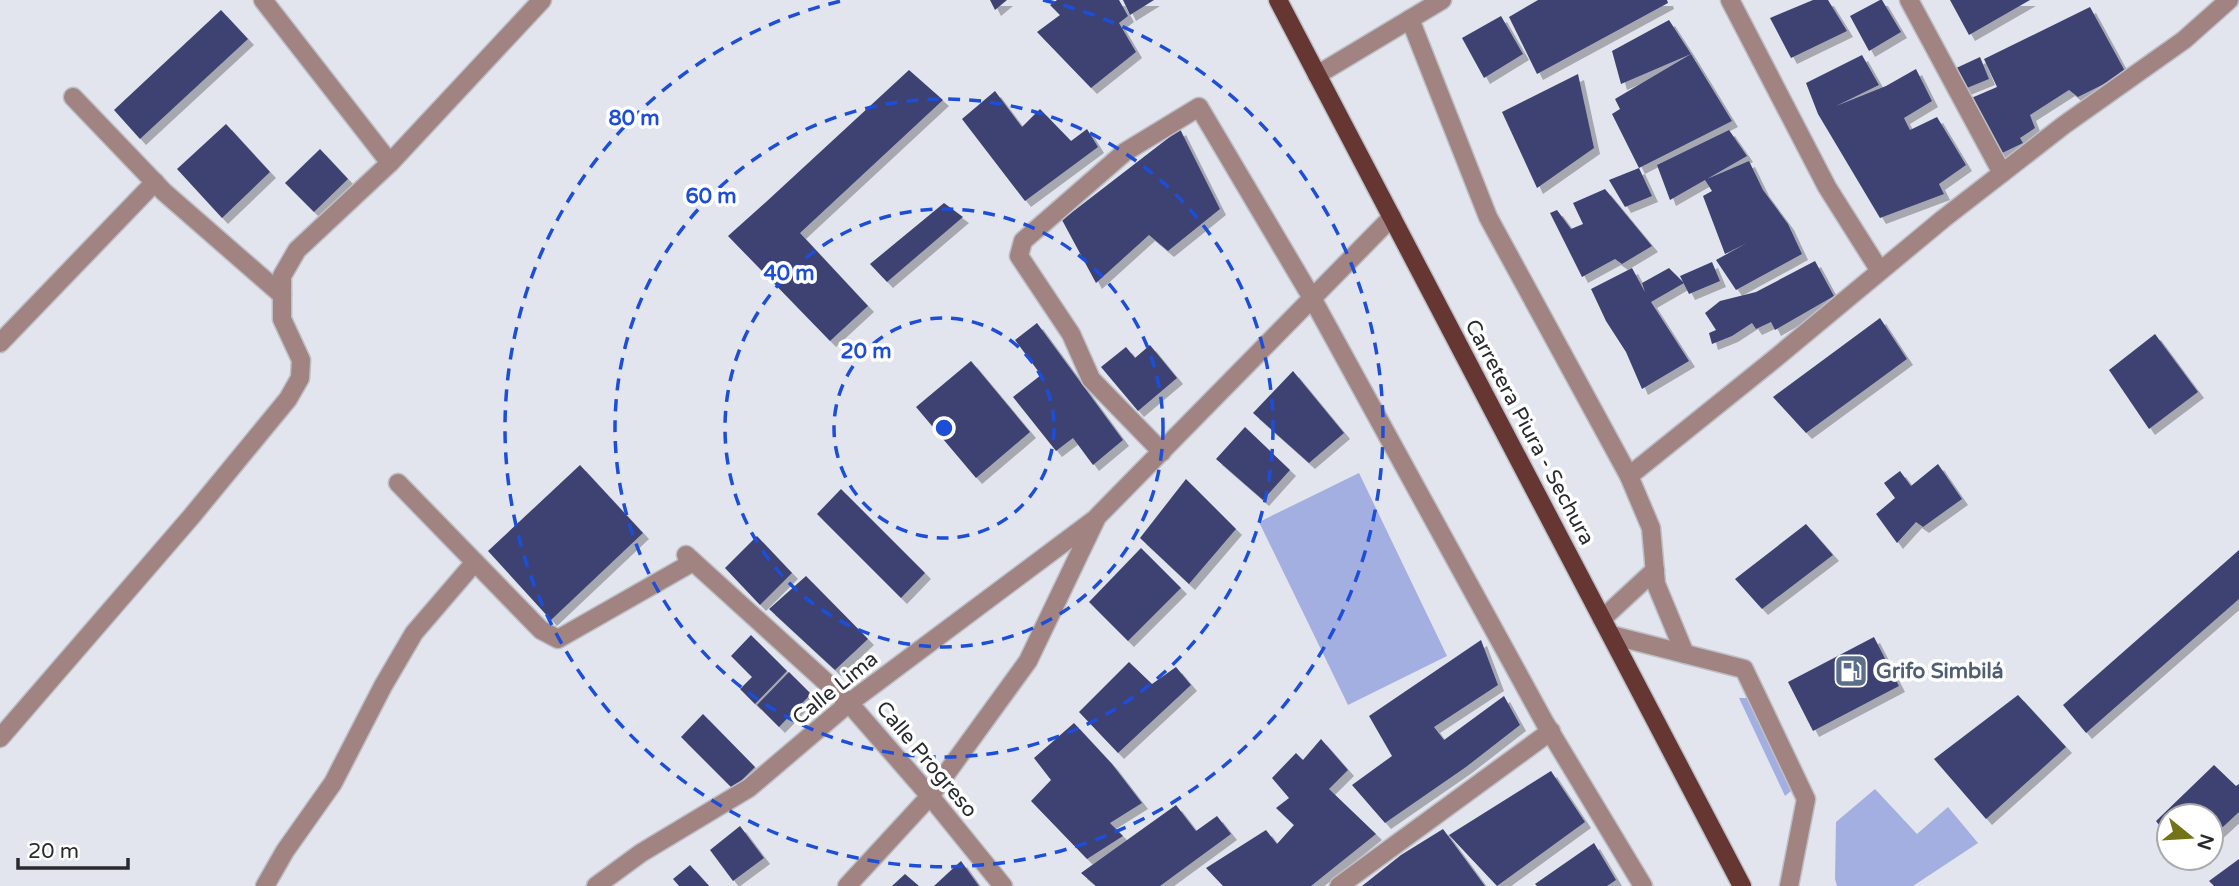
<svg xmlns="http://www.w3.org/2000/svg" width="2239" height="886" viewBox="0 0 2239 886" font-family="'Varela Round',sans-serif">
	<defs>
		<filter id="shadow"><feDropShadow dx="6" dy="6" stdDeviation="0" flood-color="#0004"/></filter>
	</defs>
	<rect width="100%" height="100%" fill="#e2e4ee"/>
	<g fill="#a4afe1">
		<polygon points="1359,473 1447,656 1348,705 1259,522"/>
		<polygon points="1747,698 1791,791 1785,796 1739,698"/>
		<polygon points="1875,789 1917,834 1948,807 1978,843 1913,886 1837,886 1835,879 1836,822"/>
	</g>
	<g fill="#3c4372" filter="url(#shadow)">
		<polygon points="990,0 1007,0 995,10"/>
		<polygon points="1057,0 1119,0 1128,16 1119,23 1136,52 1091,88 1037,32 1060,15 1050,5"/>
		<polygon points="1123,0 1154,0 1130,15"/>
		<polygon points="1538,0 1667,0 1668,3 1537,74 1509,17"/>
		<polygon points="1813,0 1828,0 1847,31 1791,58 1770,18"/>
		<polygon points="1880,0 1882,0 1901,32 1869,51 1850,16"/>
		<polygon points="1950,0 2030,0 1969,35"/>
		<polygon points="2090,7 2126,73 2078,97 2069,90 2030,115 2035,128 2020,138 2023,143 1998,155 1969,99 1997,87 1984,59"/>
		<polygon points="221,10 248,39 140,139 114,110"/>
		<polygon points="1501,16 1523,54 1484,78 1462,38"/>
		<polygon points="1669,20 1691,54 1621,84 1612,51"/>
		<polygon points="1691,54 1732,121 1639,168 1652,196 1625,207 1609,180 1639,168 1612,114 1620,109 1615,99"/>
		<polygon points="1862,55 1879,85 1836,106 1886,86 1916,69 1932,101 1904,118 1910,130 1937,117 1966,165 1939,184 1944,194 1880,218 1818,114 1806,83"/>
		<polygon points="1980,57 1989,79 1962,90 1952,70"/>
		<polygon points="909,70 943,100 800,233 868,306 830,341 728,236 766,202"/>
		<polygon points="1578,74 1594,148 1537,188 1502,112"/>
		<polygon points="995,91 1022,127 1040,109 1071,141 1087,129 1098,147 1025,201 962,119"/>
		<polygon points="226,124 270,172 222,218 177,169"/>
		<polygon points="1180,129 1220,209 1168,251 1149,235 1096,283 1062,220"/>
		<polygon points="1729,130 1747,156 1707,179 1749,161 1763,190 1788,224 1802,254 1736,290 1716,260 1747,243 1725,254 1703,196 1712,191 1705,180 1670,200 1657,165"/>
		<polygon points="320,149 348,179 314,212 285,183"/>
		<polygon points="1605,189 1652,246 1622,264 1615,259 1582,277 1550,213 1557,210 1571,229 1583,224 1573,203"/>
		<polygon points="944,203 963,217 887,282 870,264"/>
		<polygon points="1815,261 1834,296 1775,330 1771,322 1756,329 1752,323 1732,336 1712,344 1709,333 1716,330 1705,313 1720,301 1756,292"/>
		<polygon points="1712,262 1720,281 1689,294 1680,276"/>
		<polygon points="1632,268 1645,292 1642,283 1669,268 1684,283 1651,302 1689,361 1642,389 1626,352 1606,321 1591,289"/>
		<polygon points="1880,318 1907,359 1806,433 1773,397"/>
		<polygon points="1037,323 1123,440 1093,465 1073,438 1056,451 1013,397 1041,375 1015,340"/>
		<polygon points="2155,334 2198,392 2149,429 2109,370"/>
		<polygon points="1150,345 1177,378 1138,411 1101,367 1126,347 1135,358"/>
		<polygon points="971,361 1030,432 976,478 916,407"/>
		<polygon points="1293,371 1344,433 1309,463 1253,413"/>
		<polygon points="1245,427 1290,470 1263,500 1216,459"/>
		<polygon points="1938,464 1962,499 1923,527 1916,522 1897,543 1876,514 1895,498 1884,483 1900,471 1911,486"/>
		<polygon points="580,465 643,533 551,620 488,551"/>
		<polygon points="1186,479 1236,529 1189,584 1140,538"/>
		<polygon points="841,489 925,573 901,598 817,514"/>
		<polygon points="1806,524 1833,555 1762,609 1735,579"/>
		<polygon points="757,536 792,573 760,605 725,568"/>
		<polygon points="1141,548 1181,588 1128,641 1089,602"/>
		<polygon points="2239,550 2239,599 2086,733 2063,705"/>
		<polygon points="806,576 868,639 835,670 769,609"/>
		<polygon points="751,635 787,671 755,704 740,689 752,677 731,656"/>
		<polygon points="1874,637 1899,686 1813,731 1788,682"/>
		<polygon points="1481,640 1498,685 1434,727 1444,740 1504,696 1520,725 1466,767 1385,823 1352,785 1392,756 1369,716"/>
		<polygon points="1129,662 1152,684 1176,667 1191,685 1118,753 1079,712"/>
		<polygon points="789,672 811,694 779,727 757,705"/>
		<polygon points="2018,695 2066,747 1986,819 1934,759"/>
		<polygon points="703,714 755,767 733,789 681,737"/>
		<polygon points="1074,723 1112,764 1142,803 1110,823 1123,836 1087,859 1031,801 1051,780 1034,758"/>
		<polygon points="1321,739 1348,770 1329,789 1376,834 1311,886 1223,886 1206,868 1266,830 1277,844 1294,825 1276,808 1289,798 1272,778 1296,753 1303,760"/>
		<polygon points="2214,765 2236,786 2239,784 2239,812 2211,838 2211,816 2169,816 2169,838 2156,821"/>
		<polygon points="1551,771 1585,822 1497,886 1449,835"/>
		<polygon points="1176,805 1196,831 1217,816 1231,834 1160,886 1096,886 1081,873"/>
		<polygon points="740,826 764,858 733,881 710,850"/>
		<polygon points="1443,829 1485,886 1362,886 1401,855"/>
		<polygon points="1594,843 1616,880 1607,886 1537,886 1535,884"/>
		<polygon points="2239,859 2239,886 2214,886 2209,881"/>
		<polygon points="961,861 979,886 934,886"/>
		<polygon points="690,865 709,886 679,886 673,879"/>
		<polygon points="905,874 919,886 892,886"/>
	</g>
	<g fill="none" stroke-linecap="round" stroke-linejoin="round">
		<defs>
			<g id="minor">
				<polyline points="263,0 390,163"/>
				<polyline points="1730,0 1827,187 1880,271"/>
				<polyline points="1909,0 2002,173"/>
				<polyline points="1410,19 1488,217 1629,476 1651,528 1656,584 1685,654"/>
				<polyline points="1317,75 1442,0"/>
				<polyline points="73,97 164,192 282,295"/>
				<polyline points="0,343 155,182"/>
				<polyline points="1162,452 1091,379 1071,334 1019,256 1023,241 1125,152 1199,107 1312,298 1545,723 1643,886"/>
				<polyline points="1629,476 1772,361 1943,219 2064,125 2184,40 2229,0"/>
				<polyline points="398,483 541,630 558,639 693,562"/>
				<polyline points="686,555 849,703 930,796 1003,886"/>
				<polyline points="1602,619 1655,570"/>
				<polyline points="1611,635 1744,669 1806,799 1789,886"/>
				<polyline points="0,738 191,517 288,399 300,378 301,360 282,319 282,276 297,250 390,163 542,0"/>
				<polyline points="265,886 285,851 333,783 383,686 414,633 475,562"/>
				<polyline points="596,886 641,853 749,788 849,703 1094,520"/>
				<polyline points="847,886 930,796 1028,661 1097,517 1392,217"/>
				<polyline points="1339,886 1551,731"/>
			</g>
			<polyline id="major" points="1278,0 1742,886"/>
		</defs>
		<use href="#minor" stroke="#bdbfc7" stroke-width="21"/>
		<use href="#major" stroke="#bdbfc7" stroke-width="21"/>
		<use href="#minor" stroke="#a18481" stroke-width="18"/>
		<use href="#major" stroke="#653632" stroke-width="18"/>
	</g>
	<g fill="none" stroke="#1d4ed8" stroke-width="3.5" stroke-dasharray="12 9">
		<circle cx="944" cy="428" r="110"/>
		<circle cx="944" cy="428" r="219"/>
		<circle cx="944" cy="428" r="329"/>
		<path d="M1043 0A439 439 0 1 1 845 0"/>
	</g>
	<defs>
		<symbol id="fuel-square" viewBox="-11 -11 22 22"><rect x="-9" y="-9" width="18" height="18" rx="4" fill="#5c6f8a" stroke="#fff"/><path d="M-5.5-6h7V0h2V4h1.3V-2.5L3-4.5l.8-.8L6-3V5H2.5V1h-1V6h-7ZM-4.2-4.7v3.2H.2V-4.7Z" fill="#fff"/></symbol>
	</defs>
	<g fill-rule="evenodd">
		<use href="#fuel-square" x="1832" y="652" width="38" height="38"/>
	</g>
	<g text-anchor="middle" stroke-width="7" stroke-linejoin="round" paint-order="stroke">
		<g font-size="21" fill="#292a2d" stroke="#fff">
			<text transform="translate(1530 432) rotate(62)" y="7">Carretera Piura - Sechura</text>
			<text transform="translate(835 688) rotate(-39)" y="7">Calle Lima</text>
			<text transform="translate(927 759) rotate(50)" y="7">Calle Progreso</text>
		</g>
		<g font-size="21" font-weight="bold" fill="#4e5e75" stroke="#fff" text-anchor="start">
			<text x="1876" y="678">Grifo Simbilá</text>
		</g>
	</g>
	<circle cx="944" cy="428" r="10" fill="#1d4ed8" stroke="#fff" stroke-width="3.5"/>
	<g font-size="21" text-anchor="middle" font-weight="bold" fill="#1d4ed8" stroke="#fff" stroke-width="7" stroke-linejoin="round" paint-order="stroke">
		<text x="634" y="125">80 m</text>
		<text x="711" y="203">60 m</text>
		<text x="789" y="280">40 m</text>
		<text x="866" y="358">20 m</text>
	</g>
	<g transform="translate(2190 837) rotate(108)"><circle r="33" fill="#ffffff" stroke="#a9aaab" stroke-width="2"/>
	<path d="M0-5L12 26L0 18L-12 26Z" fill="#737318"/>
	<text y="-10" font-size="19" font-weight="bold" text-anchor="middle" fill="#292a2d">N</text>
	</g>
	<path d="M18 858v10h110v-10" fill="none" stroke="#292a2d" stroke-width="3.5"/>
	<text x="28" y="858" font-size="21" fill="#292a2d" stroke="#ffffff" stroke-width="5" paint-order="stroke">20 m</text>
</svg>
